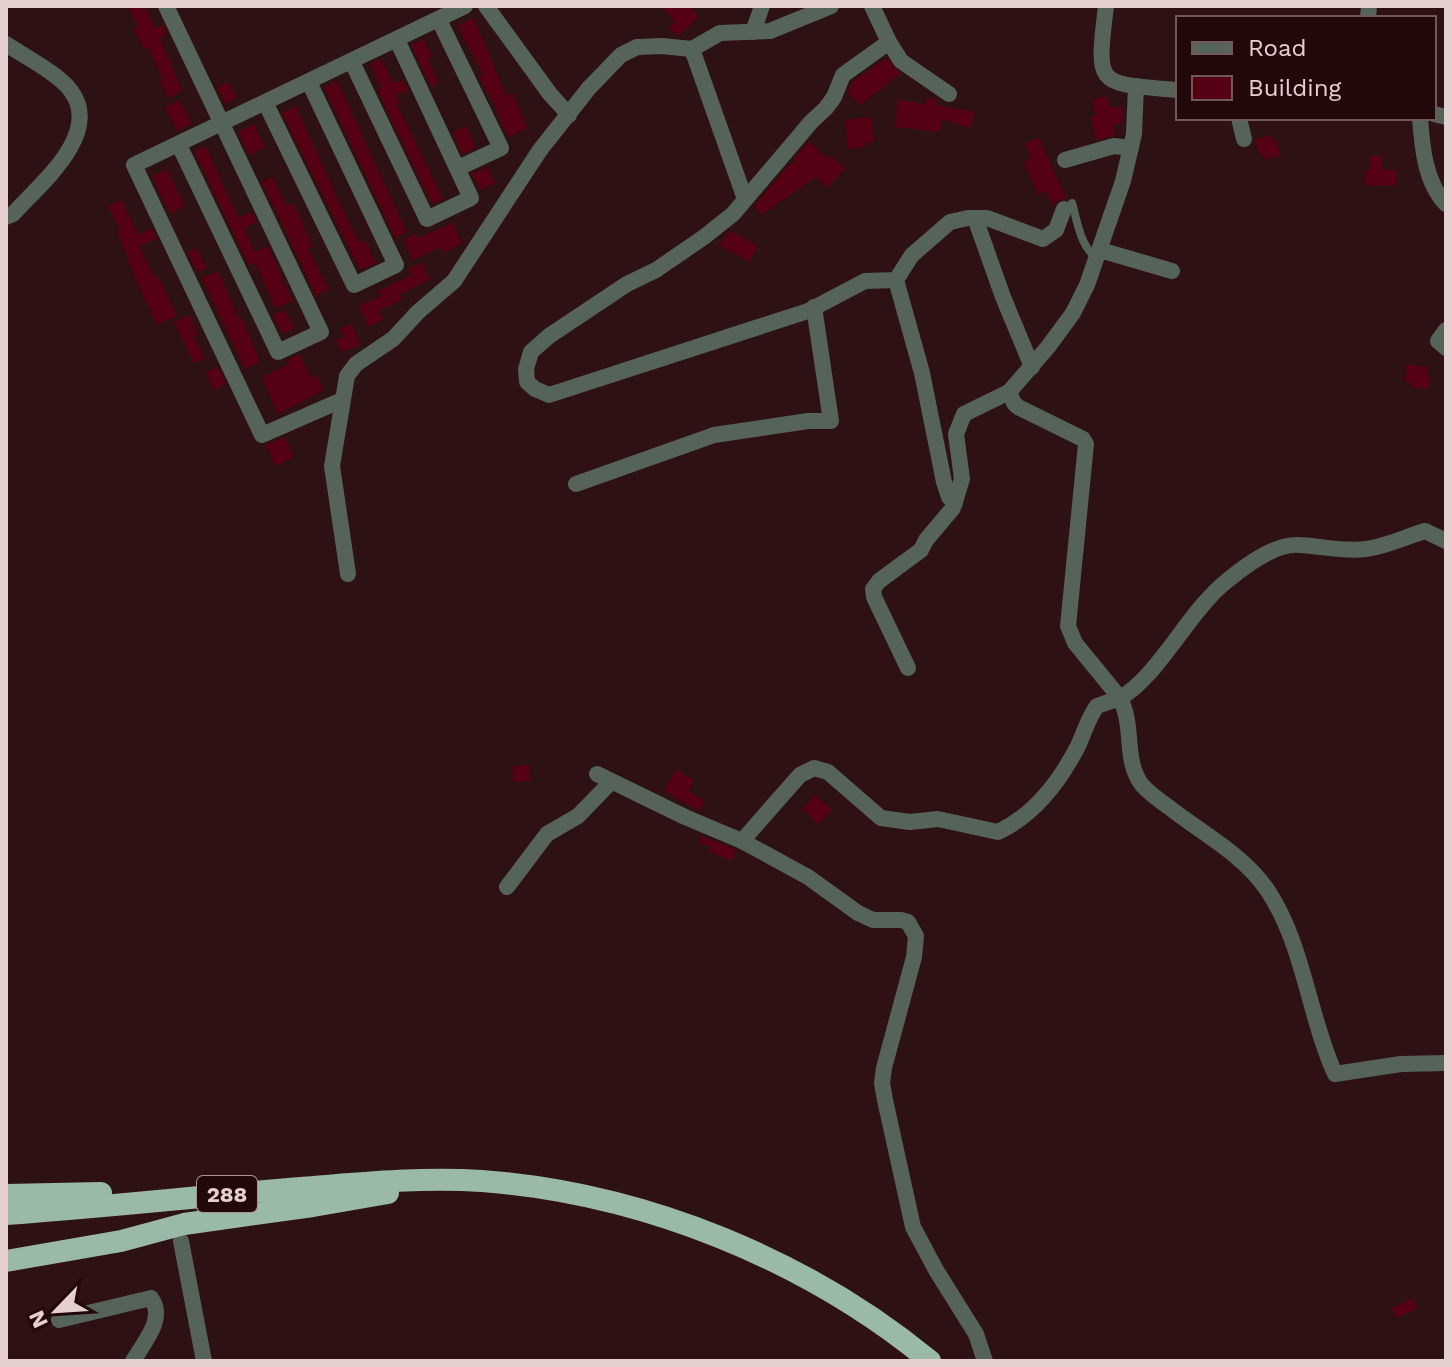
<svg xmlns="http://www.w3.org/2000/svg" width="1452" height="1367" viewBox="0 0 1452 1367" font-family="'Work Sans',sans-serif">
	<rect width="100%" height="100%" fill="#2e1113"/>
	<g fill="#550013">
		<polygon points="128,6 145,6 155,28 163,25 167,34 160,38 182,91 168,98 160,81 163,80 148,47 143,49 134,29 138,27"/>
		<polygon points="661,6 690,6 698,17 678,36 669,28 675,22"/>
		<polygon points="474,18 506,96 513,93 527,128 508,137 489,93 487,94 479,76 483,74 457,26"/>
		<polygon points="424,39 432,57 428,59 439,83 431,87 411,45"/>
		<polygon points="886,58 900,74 859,106 848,92 852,82"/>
		<polygon points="381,59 394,84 403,80 408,90 396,95 400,103 397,104 443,199 432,204 377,90 381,88 370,64"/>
		<polygon points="337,81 407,232 395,238 324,87"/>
		<polygon points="229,82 236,98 225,104 217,88"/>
		<polygon points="1107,96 1110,108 1122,106 1123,122 1114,125 1116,135 1096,140 1091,117 1096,115 1092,99"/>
		<polygon points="926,98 937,100 936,105 975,112 970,128 942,119 940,132 895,127 898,100 925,104"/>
		<polygon points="180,100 191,124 176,131 165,107"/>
		<polygon points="296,106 348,221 360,243 366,241 376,263 360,270 282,113"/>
		<polygon points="871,117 874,142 865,143 865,147 848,149 845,120"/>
		<polygon points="254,124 265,148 249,155 238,132"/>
		<polygon points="466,126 476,148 462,154 453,133"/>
		<polygon points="1269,135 1271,139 1274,137 1281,155 1265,160 1263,154 1260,156 1255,140"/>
		<polygon points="1039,138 1066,198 1058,200 1053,206 1046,191 1038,195 1024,162 1031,158 1025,144"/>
		<polygon points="809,141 827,159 831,155 845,169 827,188 816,177 761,215 754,206 788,166 796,161 794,159"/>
		<polygon points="206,146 238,218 252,212 257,222 244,228 255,252 268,246 292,301 275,308 255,263 249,266 194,151"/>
		<polygon points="1370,156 1382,156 1382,170 1396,170 1397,185 1365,186 1365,170 1370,170"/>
		<polygon points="487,167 495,183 480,190 472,174"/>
		<polygon points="167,169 185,206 170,214 152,176"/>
		<polygon points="273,177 286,206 293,203 313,247 308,249 329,289 316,296 262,182"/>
		<polygon points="122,200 138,235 152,228 156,238 140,246 154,278 158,276 177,316 157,325 137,283 117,232 120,230 108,206"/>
		<polygon points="453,223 462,244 443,253 441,247 413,260 403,240 416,234 418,238"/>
		<polygon points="730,231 758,246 749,262 719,245"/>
		<polygon points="197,248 206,268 197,272 187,252"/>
		<polygon points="422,263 430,279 400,294 402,300 378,311 383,320 369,327 359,306 381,296 378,291 411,275 408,269"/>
		<polygon points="218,271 239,319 242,318 260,362 245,369 202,278"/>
		<polygon points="285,310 294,328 282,334 273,315"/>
		<polygon points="189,315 198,334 194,336 205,358 194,363 174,322"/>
		<polygon points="352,324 360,345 341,352 336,340 344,337 340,329"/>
		<polygon points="300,354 311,378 317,375 324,390 278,414 262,377 289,364 287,360"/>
		<polygon points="1407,364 1427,367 1426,374 1430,375 1428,389 1411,387 1412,383 1404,382"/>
		<polygon points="218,367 226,384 214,390 206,372"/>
		<polygon points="285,437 294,457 275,466 266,445"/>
		<polygon points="529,765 530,781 514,782 512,766"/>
		<polygon points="676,770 694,780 688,791 705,802 699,811 664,791"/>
		<polygon points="815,795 832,810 819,824 802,809"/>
		<polygon points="701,836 736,850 732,861 709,851 711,847 699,843"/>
		<polygon points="1412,1298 1417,1309 1396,1318 1392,1308"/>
	</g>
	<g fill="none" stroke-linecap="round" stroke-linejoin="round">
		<path stroke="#55635a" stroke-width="8" d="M1072 203C1078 224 1080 245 1097 259"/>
		<g stroke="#55635a" stroke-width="16">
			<polyline points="166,6 321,332 278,352 179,145"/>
			<polyline points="486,6 550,94 569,115"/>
			<polyline points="872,6 889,42 901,61 949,94"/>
			<path d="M1106 6C1096 88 1096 83 1178 90"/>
			<polyline points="1368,18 1369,6"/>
			<polyline points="439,20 501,148 458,168"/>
			<polyline points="753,32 762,6"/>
			<polyline points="889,42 843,75 834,97 826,108 811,122 733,214 704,237 656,270 627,284 549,336 531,352 526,369 527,382 535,389 549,395 808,311 865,281 896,280 912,255 950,222 968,218 987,218 1043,239 1056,230 1064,209"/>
			<path d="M6 44C24 56 59 74 71 91 103 134 39 185 13 214L6 217"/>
			<polyline points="692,49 745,199"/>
			<polyline points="352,62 427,219 471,198 397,40"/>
			<polyline points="266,104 354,285 396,265 309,82"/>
			<polyline points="1434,114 1446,117"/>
			<polyline points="1239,118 1244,139"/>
			<path d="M1420 118C1422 146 1425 183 1446 204"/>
			<polyline points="1065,160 1114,146 1131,148"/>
			<polyline points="975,218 1003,297 1032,367"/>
			<polyline points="1100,250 1172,271"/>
			<polyline points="896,280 922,373 944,482 949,497 955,503"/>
			<polyline points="1446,330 1438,341 1446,348"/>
			<polyline points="342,400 262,435 134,165 465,6"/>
			<polyline points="576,484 714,435 808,421 831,421 814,307"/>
			<path d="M1446 541 1425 531C1405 537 1387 546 1366 549 1343 552 1322 546 1299 545 1276 543 1245 566 1228 580 1189 610 1159 676 1120 698 1135 728 1123 760 1142 785 1150 794 1160 801 1170 808 1203 834 1244 855 1268 891 1304 946 1308 1014 1335 1074L1401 1064 1446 1063"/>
			<polyline points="348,574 332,466 347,376 356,364 393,339 418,312 454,281 540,150 589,88 621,55 637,47 662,46 692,49 720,33 770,31 831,6"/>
			<polyline points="908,668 874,597 873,589 879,581 921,550 926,540 953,508 962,479 956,434 964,414 1009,392 1048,347 1073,313 1087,285 1123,181 1134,134 1136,86"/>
			<polyline points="597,774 685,817 742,841 808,877 858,913 873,920 901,920 908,922 916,936 914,957 884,1068 882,1083 885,1100 913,1227 936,1270 976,1334 985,1361"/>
			<path d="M742 841 800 775 814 768 828 772 881 818 910 822 938 819 998 832C1034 815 1060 781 1078 746 1084 733 1088 718 1097 706L1120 698 1075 643 1068 626 1086 444 1083 439 1018 407 1014 403 1009 392"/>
			<polyline points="507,887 547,834 578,816 611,782"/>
			<polyline points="181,1241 204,1361"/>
			<path d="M59 1320 151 1298C166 1319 144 1342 133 1361"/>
		</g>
		<g stroke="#9abaa7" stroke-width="22">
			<polyline points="6,1195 101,1193"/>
			<path d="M6 1214C105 1207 203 1196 301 1188 361 1183 422 1177 482 1181 643 1193 806 1259 930 1361"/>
			<polyline points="6,1261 121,1241 184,1224 313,1206 388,1193"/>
		</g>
	</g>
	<g text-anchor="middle" stroke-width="6" stroke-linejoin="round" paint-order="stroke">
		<rect fill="#23080a" stroke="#ab9494" stroke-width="2" x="197" y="1176" width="60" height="36" rx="6"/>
		<g font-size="22" font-weight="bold" fill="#e5d0cf">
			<text x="227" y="1202">288</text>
		</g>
	</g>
	<rect width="1452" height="1367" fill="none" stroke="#e5d0cf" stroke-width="16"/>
	<rect x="1176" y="16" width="260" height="104" fill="#23080a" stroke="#715859" stroke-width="2"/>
	<rect x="1192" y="42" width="40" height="12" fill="#55635a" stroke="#715859" stroke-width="2"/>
	<text x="1248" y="56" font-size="24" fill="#e5d0cf">Road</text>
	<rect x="1192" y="76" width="40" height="24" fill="#550013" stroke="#715859" stroke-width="2"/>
	<text x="1248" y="96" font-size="24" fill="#e5d0cf">Building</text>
	<g transform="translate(56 1311) rotate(245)" stroke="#23080a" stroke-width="6" paint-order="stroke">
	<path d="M0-6L14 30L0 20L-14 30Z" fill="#e5d0cf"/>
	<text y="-12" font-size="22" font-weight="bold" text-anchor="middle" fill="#e5d0cf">N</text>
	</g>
</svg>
